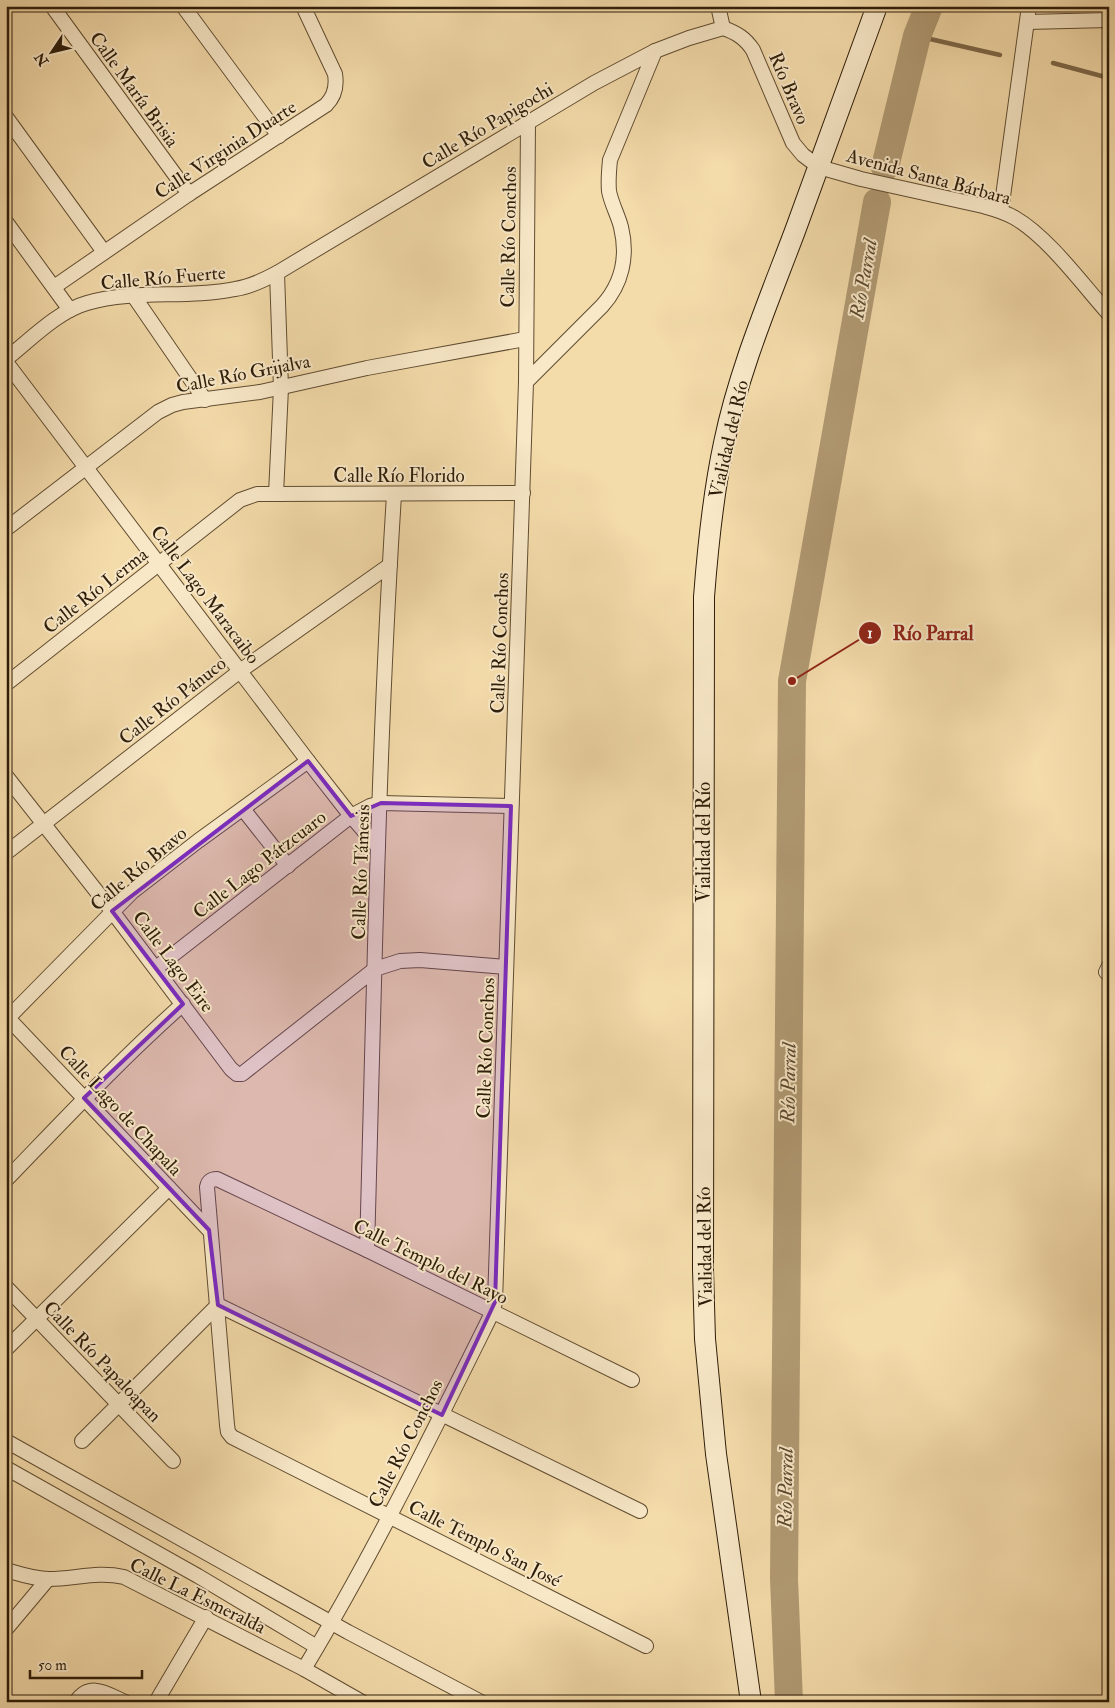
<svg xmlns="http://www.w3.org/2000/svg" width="1115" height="1708" viewBox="0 0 1115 1708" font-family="'IM FELL Double Pica',serif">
	<rect width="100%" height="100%" fill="#f4dbaa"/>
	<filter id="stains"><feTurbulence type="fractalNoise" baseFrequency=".004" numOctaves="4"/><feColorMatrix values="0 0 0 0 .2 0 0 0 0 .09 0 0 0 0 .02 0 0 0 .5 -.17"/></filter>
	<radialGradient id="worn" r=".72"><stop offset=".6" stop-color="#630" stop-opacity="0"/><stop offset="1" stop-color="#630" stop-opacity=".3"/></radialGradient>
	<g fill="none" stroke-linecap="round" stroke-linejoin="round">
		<g stroke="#7d6849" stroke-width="4.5">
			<polyline points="917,36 1000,55"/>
			<polyline points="1053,63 1109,78"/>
		</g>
		<g stroke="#b19a73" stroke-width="28">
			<polyline points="885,167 917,36 929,6"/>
			<polyline points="789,1702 784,1579 792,681 877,202"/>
		</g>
		<defs>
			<g id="minor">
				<polyline points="52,6 189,194"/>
				<polyline points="183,6 279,136"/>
				<polyline points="718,6 723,28"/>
				<polyline points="1027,22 1109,20"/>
				<path d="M723 28C737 33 745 38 753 50L793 143 803 155 819 167 861 179 983 206C994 209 1005 212 1015 218 1048 237 1083 285 1109 314"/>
				<polyline points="6,117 104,252"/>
				<polyline points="1001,211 1029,6"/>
				<polyline points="6,222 70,310"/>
				<path d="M54 287 189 194 326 105C335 96 337 86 335 74L303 6"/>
				<polyline points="133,295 205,400"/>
				<path d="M6 359C30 340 58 311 87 303 135 289 186 299 235 289 250 287 264 280 277 273L594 83 655 51 689 38 723 28"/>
				<polyline points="6,362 308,761 351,816 378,847"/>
				<path d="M526 382 602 306C622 284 628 256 621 227 618 215 611 203 609 191 608 180 609 170 610 160L655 51"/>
				<polyline points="276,494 281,388 277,273"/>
				<polyline points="6,529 158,412 172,405 183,402 260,392 367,368 525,339"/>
				<polyline points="6,684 240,500 257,494 276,494 523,493"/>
				<polyline points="6,776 112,911 231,1069 237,1074 242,1074 375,969 400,961 420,960 506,967"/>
				<polyline points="243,809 288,866"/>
				<polyline points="6,853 240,671 390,565"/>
				<polyline points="156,968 351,816 370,806 381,803 511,806"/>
				<polyline points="1106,972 1109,966"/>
				<polyline points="6,1016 209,1230"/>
				<polyline points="6,1020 132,892 198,841 308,761"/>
				<path d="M6 1180C64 1120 121 1059 183 1004"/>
				<path d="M367 1250C374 998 378 746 394 495"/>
				<polyline points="6,1287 173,1461"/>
				<polyline points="6,1349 169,1188"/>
				<path d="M632 1380 367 1250 217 1179C211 1179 208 1182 207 1187L227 1425 228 1432 232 1437 646 1646"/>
				<polyline points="6,1441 348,1632 481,1702"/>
				<polyline points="82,1441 218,1305 640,1511"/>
				<polyline points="6,1468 198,1576 317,1647"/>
				<path d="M6 1570C20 1574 34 1579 49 1579 75 1579 97 1571 124 1577L304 1669 362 1702"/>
				<polyline points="6,1629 48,1579"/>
				<path d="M304 1669C374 1553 433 1432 493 1311L495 1302 526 382 528 122"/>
				<path d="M76 1702C90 1681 107 1694 125 1702"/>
				<polyline points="156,1702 206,1617"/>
			</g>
			<path id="secondary" d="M751 1702 716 1454 705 1339 703 1269 704 597C708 545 713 494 724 443 739 370 769 300 795 231 823 156 850 81 877 6"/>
		</defs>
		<use href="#minor" stroke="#604c31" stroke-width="16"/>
		<use href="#secondary" stroke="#2e1d09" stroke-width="22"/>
		<use href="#minor" stroke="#f8e8c8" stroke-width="14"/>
		<use href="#secondary" stroke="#f8e8c8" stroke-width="20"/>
	</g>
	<path fill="#7b2cbf" fill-opacity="0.2" stroke="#7b2cbf" stroke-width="4" stroke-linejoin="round" d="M308 761 351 816 381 803 511 806 495 1302 442 1415 218 1305 209 1230 84 1098 183 1004 112 911Z"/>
	<g text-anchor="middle" stroke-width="4" stroke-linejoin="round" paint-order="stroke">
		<g font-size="19" fill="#2e1d09" stroke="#f8e8c8">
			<text transform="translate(790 88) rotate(67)" y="7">Río Bravo</text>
			<text transform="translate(135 89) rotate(54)" y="7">Calle María Brisia</text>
			<text transform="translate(487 125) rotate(-31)" y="7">Calle Río Papigochi</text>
			<text transform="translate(225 149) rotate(-33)" y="7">Calle Virginia Duarte</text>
			<text transform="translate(929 176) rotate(15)" y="7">Avenida Santa Bárbara</text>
			<text transform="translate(508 237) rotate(-89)" y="7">Calle Río Conchos</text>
			<text transform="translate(163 277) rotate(-5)" y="7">Calle Río Fuerte</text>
			<text transform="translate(243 373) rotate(-11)" y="7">Calle Río Grijalva</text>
			<text transform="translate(728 439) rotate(-77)" y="7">Vialidad del Río</text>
			<text x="399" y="482">Calle Río Florido</text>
			<text transform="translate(95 590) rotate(-38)" y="7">Calle Río Lerma</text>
			<text transform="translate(206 594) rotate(53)" y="7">Calle Lago Maracaibo</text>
			<text transform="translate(499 643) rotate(-88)" y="7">Calle Río Conchos</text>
			<text transform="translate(172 700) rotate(-38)" y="7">Calle Río Pánuco</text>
			<text transform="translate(703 842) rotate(-90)" y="7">Vialidad del Río</text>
			<text transform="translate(259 864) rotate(-38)" y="7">Calle Lago Pátzcuaro</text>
			<text transform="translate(138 868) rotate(-40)" y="7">Calle Río Bravo</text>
			<text transform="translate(360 872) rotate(-88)" y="7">Calle Río Támesis</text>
			<text transform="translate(174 961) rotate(53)" y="7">Calle Lago Eire</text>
			<text transform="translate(485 1048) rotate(-88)" y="7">Calle Río Conchos</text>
			<text transform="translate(121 1110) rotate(47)" y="7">Calle Lago de Chapala</text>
			<text transform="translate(704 1247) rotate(-91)" y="7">Vialidad del Río</text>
			<text transform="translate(431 1261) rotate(26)" y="7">Calle Templo del Rayo</text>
			<text transform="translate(103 1361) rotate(46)" y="7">Calle Río Papaloapan</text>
			<text transform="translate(405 1443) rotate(-63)" y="7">Calle Río Conchos</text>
			<text transform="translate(485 1543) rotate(27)" y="7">Calle Templo San José</text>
			<text transform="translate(198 1595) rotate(26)" y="7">Calle La Esmeralda</text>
		</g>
		<g font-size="20" font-style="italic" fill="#5c492e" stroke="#f8e8c8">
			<text transform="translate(863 279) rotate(-80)" y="7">Río Parral</text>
			<text transform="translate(788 1083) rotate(-89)" y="7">Río Parral</text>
			<text transform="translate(785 1488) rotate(-89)" y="7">Río Parral</text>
		</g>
	</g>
	<path fill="none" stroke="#8f2418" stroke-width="2" d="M792 681L870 633"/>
	<g fill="#8f2418" stroke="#f8e8c8" stroke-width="2">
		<circle cx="792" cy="681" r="5"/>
		<circle cx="870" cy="633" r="12"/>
	</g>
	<g font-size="15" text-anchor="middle" font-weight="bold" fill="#fff">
		<text x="870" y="638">1</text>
	</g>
	<g font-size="20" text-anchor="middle" font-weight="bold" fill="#8f2418" stroke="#f8e8c8" stroke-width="4" stroke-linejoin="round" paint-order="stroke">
		<text x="933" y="640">Río Parral</text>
	</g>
	<rect width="1115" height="1708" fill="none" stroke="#f4dbaa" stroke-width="25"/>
	<rect x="8" y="8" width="1100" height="1693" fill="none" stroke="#2e1d09" stroke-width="2.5"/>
	<rect x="12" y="12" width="1090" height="1683" fill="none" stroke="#2e1d09"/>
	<g transform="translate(52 52) rotate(235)" stroke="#f8e8c8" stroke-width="4" paint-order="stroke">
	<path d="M0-4L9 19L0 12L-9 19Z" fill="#2e1d09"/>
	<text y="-8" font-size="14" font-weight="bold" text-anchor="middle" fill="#2e1d09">N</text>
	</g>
	<path d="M30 1670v8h112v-8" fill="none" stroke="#2e1d09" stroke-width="2.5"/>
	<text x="38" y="1670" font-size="15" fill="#2e1d09" stroke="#f8e8c8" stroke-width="4" paint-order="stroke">50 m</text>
	<rect width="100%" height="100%" filter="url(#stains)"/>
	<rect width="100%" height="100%" fill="url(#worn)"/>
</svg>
